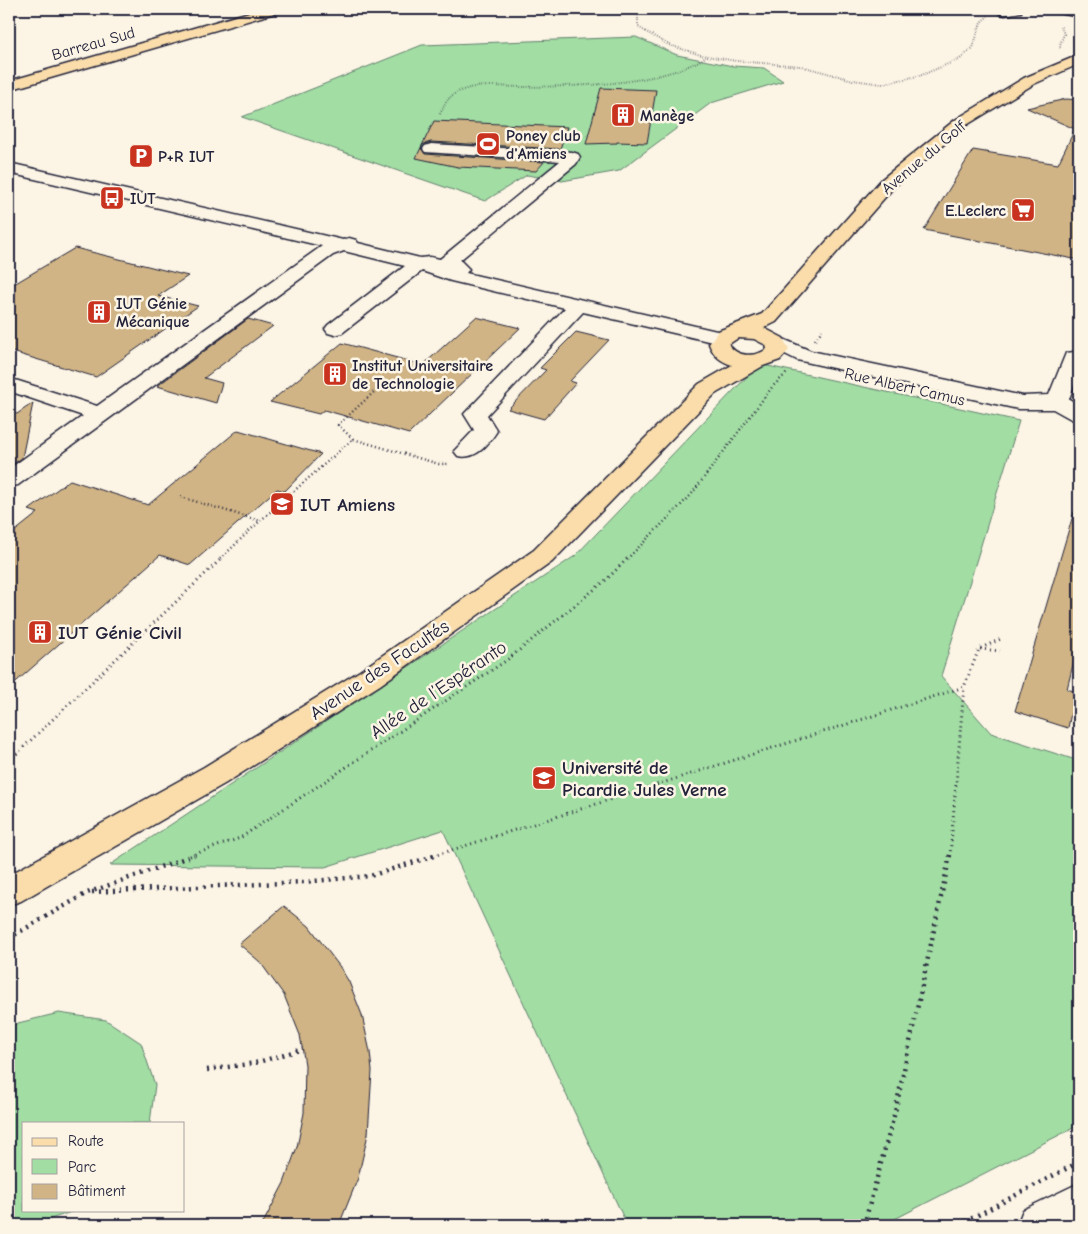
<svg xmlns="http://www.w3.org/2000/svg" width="1088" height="1234" viewBox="0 0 1088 1234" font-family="'Comic Neue',sans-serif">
	<rect width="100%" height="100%" fill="#fcf5e5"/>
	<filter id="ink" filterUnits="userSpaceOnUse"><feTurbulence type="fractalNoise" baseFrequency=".02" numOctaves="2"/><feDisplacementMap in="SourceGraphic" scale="10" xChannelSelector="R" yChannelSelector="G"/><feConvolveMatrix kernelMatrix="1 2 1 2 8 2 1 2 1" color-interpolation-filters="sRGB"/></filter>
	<g filter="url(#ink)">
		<g fill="#a2dda3" stroke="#62806f">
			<polygon points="636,37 677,55 733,66 764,68 783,81 711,103 619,171 562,181 527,175 485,201 242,117 422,45"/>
			<polygon points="759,364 1019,421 941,676 991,733 1079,761 1079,1125 883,1225 627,1225 443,830 325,867 110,865 575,556"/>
			<polygon points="59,1013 106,1020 141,1043 155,1085 150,1123 24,1123 24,1210 77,1210 33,1225 9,1225 9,1028 18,1023"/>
		</g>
		<g fill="#d0b485" stroke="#22223b">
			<polygon points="601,88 656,90 647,143 617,142 617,143 586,144"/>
			<polygon points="1066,99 1079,100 1079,260 924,230 973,150 1058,164 1075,129 1027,108"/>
			<polygon points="434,121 567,127 560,149 431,142 424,144 421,148 425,154 544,162 536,171 458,167 416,158"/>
			<polygon points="75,248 188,276 158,296 198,306 96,377 9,351 9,287"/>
			<polygon points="476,317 520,328 409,434 324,410 319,414 270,402 342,343 423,365"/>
			<polygon points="248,319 273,326 204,378 222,383 216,403 157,386"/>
			<polygon points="576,332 609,340 570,381 576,383 544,419 508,409 546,370 540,368"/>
			<polygon points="33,403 22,458 9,467 9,412 17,414"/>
			<polygon points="238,430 321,454 285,491 277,489 190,565 160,555 9,688 9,536 38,513 29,510 70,480 148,505"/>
			<polygon points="1074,512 1079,513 1079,640 1067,689 1079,693 1079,715 1071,713 1068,728 1015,711"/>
			<polygon points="284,906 309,926 340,967 349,982 362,1015 370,1052 372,1071 368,1134 358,1178 339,1225 262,1225 284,1183 297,1147 304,1113 305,1065 300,1035 284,995 260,962 239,944"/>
		</g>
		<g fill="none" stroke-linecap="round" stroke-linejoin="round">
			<defs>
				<g id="minor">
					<polygon points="1000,9 1022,9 1021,12 1005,15 1000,14 999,11"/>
					<polygon points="1053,9 1079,9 1079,17 1054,12"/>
					<path d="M431 144 572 152 578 154 580 157 576 164 460 260 469 269 466 273 721 332 728 334 731 338 728 342 721 344 583 312 487 415 497 431C488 445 476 460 458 456L454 451 474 430 464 414 565 308 451 281 422 271 342 333 335 335 328 333 325 329 328 325 405 266 344 251 333 255 18 485 9 487V469L83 416 9 391V378L97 406 322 246 9 173V163L343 240 349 238 356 240 358 243 420 258 430 257 440 259 560 161 425 152 423 149 425 146Z"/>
					<polygon points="776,336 811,351 1023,396 1049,395 1066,353 1074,352 1079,353 1079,372 1069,399 1079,405 1079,421 1071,419 1053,409 1018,409 797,360 769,346 766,342 769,338"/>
					<polygon points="1079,1183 1079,1225 1017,1225 1023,1210"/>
				</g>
				<g id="major">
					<polygon points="260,9 279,9 278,12 9,90 9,81"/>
					<path d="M1079 55V64L1034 84 965 126 894 187 776 322 764 328 783 338 789 350 780 360 763 366 715 394 552 562 380 685 226 783 21 901 9 905V875L204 767 360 671 534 550 699 384 732 365C720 361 714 356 709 344L718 331 762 314 882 179 955 120 1024 78ZM738 338 754 339 766 345 767 349C756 357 736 358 729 344Z"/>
				</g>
			</defs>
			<use href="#minor" stroke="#22223b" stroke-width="3"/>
			<use href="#major" stroke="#22223b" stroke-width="3"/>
			<g stroke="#22223b" stroke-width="2" stroke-dasharray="0.5 2" stroke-linecap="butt">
				<polyline points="641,9 638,13 638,27 669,45 701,55 736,61 801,66 853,80 882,84 922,75 960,59 973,48 981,22 988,16"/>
				<polyline points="1061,27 1064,34 1059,47 1061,48"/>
				<path d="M440 114C447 100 449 94 466 89 480 84 507 87 523 87 577 86 659 86 706 57"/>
			</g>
			<g stroke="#22223b" stroke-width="2.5" stroke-dasharray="1 3" stroke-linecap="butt">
				<polyline points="815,340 822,330"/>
				<polyline points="353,439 338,425 387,380"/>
				<polyline points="181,497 260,521"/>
				<polyline points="220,559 260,521 353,439 439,464 449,464"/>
				<polyline points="627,559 691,495 773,386 787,373"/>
			</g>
			<g stroke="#22223b" stroke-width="3" stroke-dasharray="1 4" stroke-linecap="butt">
				<polyline points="980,649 1000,651"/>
				<polyline points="9,761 222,558"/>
				<polyline points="190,856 240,838 507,660 606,580 628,558"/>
				<polyline points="433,856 964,687 979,649 1003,638"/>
				<polyline points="950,856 964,687"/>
			</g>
			<g stroke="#22223b" stroke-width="4.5" stroke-dasharray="2 5" stroke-linecap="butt">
				<polyline points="92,892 303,882 370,876 437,855"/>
				<polyline points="9,938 87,893 194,855"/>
				<polyline points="207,1070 255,1063 303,1049"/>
				<polyline points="864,1225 895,1112 950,855"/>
				<polyline points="959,1225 1079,1162"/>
			</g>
			<use href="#minor" fill="#fcf5e5" fill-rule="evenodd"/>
			<use href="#major" fill="#faddab" fill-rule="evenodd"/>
		</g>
	</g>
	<defs>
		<symbol id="building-square" viewBox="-11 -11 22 22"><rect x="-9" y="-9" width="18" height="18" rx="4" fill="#c8321e" stroke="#fcf5e5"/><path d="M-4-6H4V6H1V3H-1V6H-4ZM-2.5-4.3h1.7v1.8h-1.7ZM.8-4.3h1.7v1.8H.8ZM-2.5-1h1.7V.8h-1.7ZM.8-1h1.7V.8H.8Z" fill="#fff"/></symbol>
		<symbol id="stadium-square" viewBox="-11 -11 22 22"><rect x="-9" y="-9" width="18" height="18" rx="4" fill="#c8321e" stroke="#fcf5e5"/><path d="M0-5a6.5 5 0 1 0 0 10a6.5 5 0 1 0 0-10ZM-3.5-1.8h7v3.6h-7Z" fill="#fff"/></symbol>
		<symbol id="parking-square" viewBox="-11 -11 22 22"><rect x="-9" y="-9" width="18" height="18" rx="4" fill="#c8321e" stroke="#fcf5e5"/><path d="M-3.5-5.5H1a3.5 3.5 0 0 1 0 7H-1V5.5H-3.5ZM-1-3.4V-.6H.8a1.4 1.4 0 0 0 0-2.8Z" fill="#fff"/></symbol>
		<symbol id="bus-square" viewBox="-11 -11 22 22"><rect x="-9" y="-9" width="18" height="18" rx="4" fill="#c8321e" stroke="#fcf5e5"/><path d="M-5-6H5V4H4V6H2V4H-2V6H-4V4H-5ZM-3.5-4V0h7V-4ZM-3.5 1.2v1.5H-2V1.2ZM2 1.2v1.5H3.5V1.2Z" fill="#fff"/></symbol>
		<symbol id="supermarket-square" viewBox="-11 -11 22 22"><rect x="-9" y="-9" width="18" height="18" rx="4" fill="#c8321e" stroke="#fcf5e5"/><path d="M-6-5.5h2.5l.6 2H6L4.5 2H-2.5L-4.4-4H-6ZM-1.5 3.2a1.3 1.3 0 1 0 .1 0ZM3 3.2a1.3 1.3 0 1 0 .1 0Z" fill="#fff"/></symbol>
		<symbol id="university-square" viewBox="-11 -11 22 22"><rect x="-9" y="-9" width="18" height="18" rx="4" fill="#c8321e" stroke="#fcf5e5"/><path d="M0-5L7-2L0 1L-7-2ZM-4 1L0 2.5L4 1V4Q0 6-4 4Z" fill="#fff"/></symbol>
	</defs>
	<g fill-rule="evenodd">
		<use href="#building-square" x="609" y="101" width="28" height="28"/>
		<use href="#stadium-square" x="474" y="130" width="28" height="28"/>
		<use href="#parking-square" x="127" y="142" width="28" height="28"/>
		<use href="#bus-square" x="98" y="184" width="28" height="28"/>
		<use href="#supermarket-square" x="1009" y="196" width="28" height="28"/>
		<use href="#building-square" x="85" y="298" width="28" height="28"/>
		<use href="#building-square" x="321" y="360" width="28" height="28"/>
		<use href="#university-square" x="268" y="490" width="28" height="28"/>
		<use href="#building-square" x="26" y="618" width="28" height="28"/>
		<use href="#university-square" x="530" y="764" width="28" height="28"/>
	</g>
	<g text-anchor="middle" stroke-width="5" stroke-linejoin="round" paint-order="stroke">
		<g font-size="16" fill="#22223b" stroke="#fcf5e5">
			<text transform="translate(93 43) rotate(-16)" y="6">Barreau Sud</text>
			<text transform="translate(923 157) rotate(-40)" y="6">Avenue du Golf</text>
			<text transform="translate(905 386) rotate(13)" y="6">Rue Albert Camus</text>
		</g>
		<g font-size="16" font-weight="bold" fill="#22223b" stroke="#fcf5e5" text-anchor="start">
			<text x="640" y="121">Manège</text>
			<text x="506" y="141">Poney club<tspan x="506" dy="18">d'Amiens</tspan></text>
			<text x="158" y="162">P+R IUT</text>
			<text x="130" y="204">IUT</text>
			<text x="1006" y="216" text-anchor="end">E.Leclerc</text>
			<text x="116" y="309">IUT Génie<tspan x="116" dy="18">Mécanique</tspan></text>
			<text x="352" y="371">Institut Universitaire<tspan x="352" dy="18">de Technologie</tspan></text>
		</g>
		<g font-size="19" font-weight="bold" fill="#22223b" stroke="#fcf5e5" text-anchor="start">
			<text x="300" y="511">IUT Amiens</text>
			<text x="58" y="639">IUT Génie Civil</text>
			<text x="562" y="774">Université de<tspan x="562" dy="22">Picardie Jules Verne</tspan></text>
		</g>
		<g font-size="19" fill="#22223b" stroke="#fcf5e5">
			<text transform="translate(379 669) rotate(-34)" y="7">Avenue des Facultés</text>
			<text transform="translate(438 689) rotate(-34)" y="7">Allée de l’Espéranto</text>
		</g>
	</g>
	<rect width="1088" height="1234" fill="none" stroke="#fcf5e5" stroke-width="30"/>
	<rect x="15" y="15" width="1058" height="1204" fill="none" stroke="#22223b" stroke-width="2" filter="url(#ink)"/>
	<rect x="22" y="1122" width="162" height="90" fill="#fcf5e5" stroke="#a5a1a1"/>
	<rect x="32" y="1138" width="25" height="8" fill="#faddab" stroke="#a5a1a1"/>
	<text x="68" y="1146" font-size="15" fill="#22223b">Route</text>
	<rect x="32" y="1159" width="25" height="15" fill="#a2dda3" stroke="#a5a1a1"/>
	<text x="68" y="1172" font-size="15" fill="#22223b">Parc</text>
	<rect x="32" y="1184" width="25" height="15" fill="#d0b485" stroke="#a5a1a1"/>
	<text x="68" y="1196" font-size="15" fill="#22223b">Bâtiment</text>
</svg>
